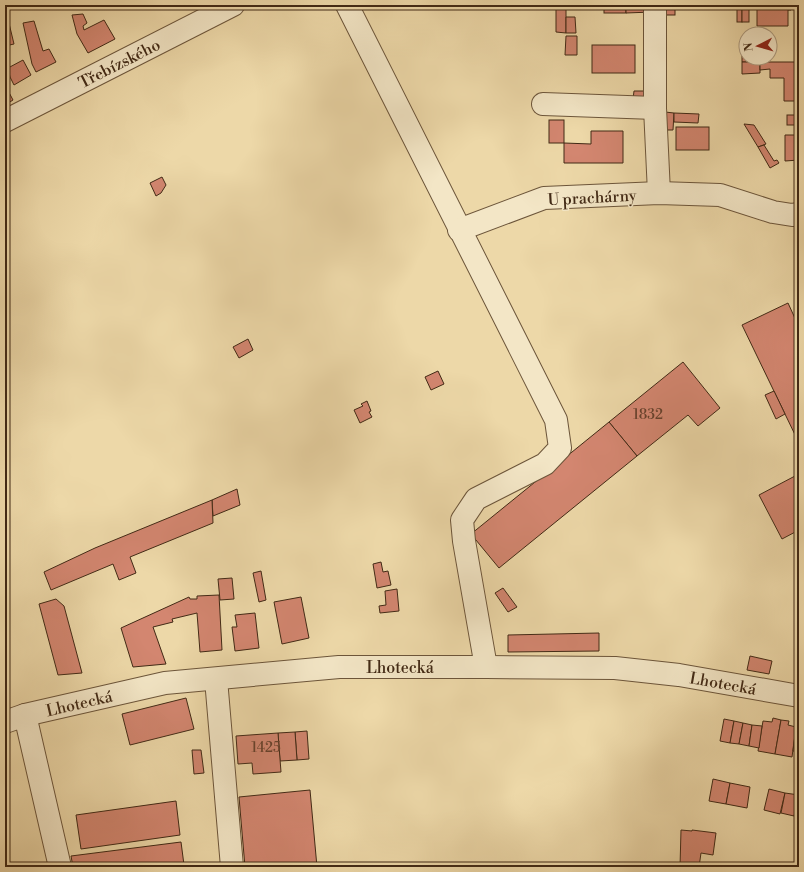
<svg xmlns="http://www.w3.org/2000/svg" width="804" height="872" viewBox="0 0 804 872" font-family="'Libre Bodoni',serif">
	<rect width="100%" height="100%" fill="#edd8a8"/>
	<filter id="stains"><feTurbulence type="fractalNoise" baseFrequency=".005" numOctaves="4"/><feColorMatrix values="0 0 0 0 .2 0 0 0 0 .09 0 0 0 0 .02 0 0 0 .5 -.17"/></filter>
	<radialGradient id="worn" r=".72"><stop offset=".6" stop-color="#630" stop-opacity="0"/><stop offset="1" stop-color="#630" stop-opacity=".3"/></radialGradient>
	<g fill="#d38670" stroke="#412915">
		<rect x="508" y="5" width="32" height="4"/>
		<rect x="604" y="5" width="22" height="8"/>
		<polygon points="626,5 652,5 652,12 626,13"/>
		<rect x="662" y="5" width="13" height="10"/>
		<rect x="737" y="5" width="5" height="17"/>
		<rect x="742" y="5" width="7" height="17"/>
		<polygon points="769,5 791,5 791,10 788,10 788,26 757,26 757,8 769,8"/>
		<polygon points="556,9 566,9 566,33 556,32"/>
		<polygon points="83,14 87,23 83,26 84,30 104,20 115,39 88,53 77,34 72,15"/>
		<polygon points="5,15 7,15 14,44 5,46"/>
		<polygon points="566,17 575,17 576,33 566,33"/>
		<polygon points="34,21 43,51 49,49 56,62 36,72 32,64 23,23"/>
		<polygon points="566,36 577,36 577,55 565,55"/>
		<rect x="592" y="45" width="43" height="28"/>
		<polygon points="742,53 746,53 746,58 759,58 759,62 742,62"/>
		<polygon points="23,60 31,75 14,85 10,77 8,68"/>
		<polygon points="742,62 760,62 760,73 742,74"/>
		<polygon points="760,62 799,62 799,101 784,101 784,78 770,78 770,69 760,70"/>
		<polygon points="5,85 13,100 5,105"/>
		<polygon points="634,91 652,91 652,99 633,99"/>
		<polygon points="665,112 674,113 673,130 664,130"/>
		<polygon points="674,113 699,114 698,123 674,122"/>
		<rect x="787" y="115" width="12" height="10"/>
		<rect x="549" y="120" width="15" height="23"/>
		<polygon points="744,124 754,125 766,144 758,147"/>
		<rect x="676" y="127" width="33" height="23"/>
		<polygon points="591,131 623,131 623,163 564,163 564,143 591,144"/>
		<polygon points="785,135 799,135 799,160 785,161"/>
		<polygon points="764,145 774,161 777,160 779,163 770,168 758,147"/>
		<polygon points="162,177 166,185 161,193 156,196 150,183"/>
		<polygon points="788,303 799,327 799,443 742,325"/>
		<polygon points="248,339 253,350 239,358 233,347"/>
		<polygon points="683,362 720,408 698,426 688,415 637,456 609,422"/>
		<polygon points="438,371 444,384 431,390 425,377"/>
		<polygon points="774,391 785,414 776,419 765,395"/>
		<polygon points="367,401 371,411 369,412 372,417 360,423 354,410 363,406 361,404"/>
		<polygon points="609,422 637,456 499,568 471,534"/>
		<polygon points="795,476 799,485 799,530 782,539 759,495"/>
		<polygon points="237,489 240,505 213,516 212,500"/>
		<polygon points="212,500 213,523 130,557 136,573 119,580 113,564 51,590 44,572 95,548"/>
		<polygon points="381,562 383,572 388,571 391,585 377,588 373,564"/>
		<polygon points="261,571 266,600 259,602 253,573"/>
		<polygon points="232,578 234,599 220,600 218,579"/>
		<polygon points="503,588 517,607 508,612 495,593"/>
		<polygon points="397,589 399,611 380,613 379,606 386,605 385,591"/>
		<polygon points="219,595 222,650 200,652 197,613 172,619 173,622 153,627 166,664 133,667 121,628 189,597 190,599 197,599 197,596"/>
		<polygon points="301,597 309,638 282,644 274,602"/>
		<polygon points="56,599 64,606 82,673 58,675 39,604"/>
		<polygon points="255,613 259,648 235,651 232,627 237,627 235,615"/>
		<polygon points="599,633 599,651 508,652 508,635"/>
		<polygon points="750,656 772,661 769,674 747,670"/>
		<polygon points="186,698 194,729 130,745 122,714"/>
		<polygon points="773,718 781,720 775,754 758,751 763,721 772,722"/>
		<polygon points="724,719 734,721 730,743 720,741"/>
		<polygon points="781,720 789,721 788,725 796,727 792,757 775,754"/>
		<polygon points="797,720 799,721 799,752 793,751"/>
		<polygon points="734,721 743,723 739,744 730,743"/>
		<polygon points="743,723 752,725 749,746 739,744"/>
		<polygon points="752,725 762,726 759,748 749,746"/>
		<polygon points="307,731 309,759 297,760 295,732"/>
		<polygon points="295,732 297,760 280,761 278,733"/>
		<polygon points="278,733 281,772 253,774 252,763 238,764 236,736"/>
		<polygon points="192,750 201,750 204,773 194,774"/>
		<polygon points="713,779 730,783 726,804 709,801"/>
		<polygon points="730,783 750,787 747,808 726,804"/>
		<polygon points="769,789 785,793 780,814 764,810"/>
		<polygon points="310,790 317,867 245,867 239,797"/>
		<polygon points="785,793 799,795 794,816 781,813"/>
		<polygon points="176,801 180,835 81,849 76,815"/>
		<polygon points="681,830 692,831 692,830 716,833 713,855 701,853 699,867 680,867"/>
		<polygon points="181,842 184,865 168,867 73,867 71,856"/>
	</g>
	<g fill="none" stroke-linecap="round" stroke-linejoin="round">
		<defs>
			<g id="minor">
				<polyline points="347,5 556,420 560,448 545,464 476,499 462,520 464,541 486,667"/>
				<polyline points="655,5 655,108 659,193"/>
				<polyline points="543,104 655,108"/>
				<polyline points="5,121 233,5"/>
				<polyline points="459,230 544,198 659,193 720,195 773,212 792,215 799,214"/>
				<polyline points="216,679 232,867"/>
				<polyline points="25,715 60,867"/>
				<polyline points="5,722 25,715 165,683 339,667 486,667 615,668 679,675 799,696"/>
			</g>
		</defs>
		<use href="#minor" stroke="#6c553a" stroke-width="24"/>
		<use href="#minor" stroke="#f3e6c6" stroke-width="22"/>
	</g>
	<g text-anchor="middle" stroke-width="3" stroke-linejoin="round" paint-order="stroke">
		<g font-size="14" fill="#66402c">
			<text x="648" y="419">1832</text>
			<text x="266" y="752">1425</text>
		</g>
		<g font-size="16" fill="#412915" stroke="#f3e6c6">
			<text transform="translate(119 63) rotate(-27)" y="6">Třebízského</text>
			<text transform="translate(592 197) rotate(-3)" y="6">U prachárny</text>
			<text x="400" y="673">Lhotecká</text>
			<text transform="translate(723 683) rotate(10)" y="6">Lhotecká</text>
			<text transform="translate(79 703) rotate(-13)" y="6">Lhotecká</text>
		</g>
	</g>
	<rect width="804" height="872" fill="none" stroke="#edd8a8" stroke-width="20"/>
	<rect x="6" y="6" width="792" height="860" fill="none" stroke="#412915" stroke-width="2"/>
	<rect x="10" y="10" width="784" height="852" fill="none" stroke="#412915"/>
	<g transform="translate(758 46) rotate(264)"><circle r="19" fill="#f3e6c6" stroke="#ac9a7f"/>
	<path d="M0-3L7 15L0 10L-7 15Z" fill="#8f2418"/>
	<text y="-6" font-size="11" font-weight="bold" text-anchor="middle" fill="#412915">N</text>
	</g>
	<rect width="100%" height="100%" filter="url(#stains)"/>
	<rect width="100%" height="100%" fill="url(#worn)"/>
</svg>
